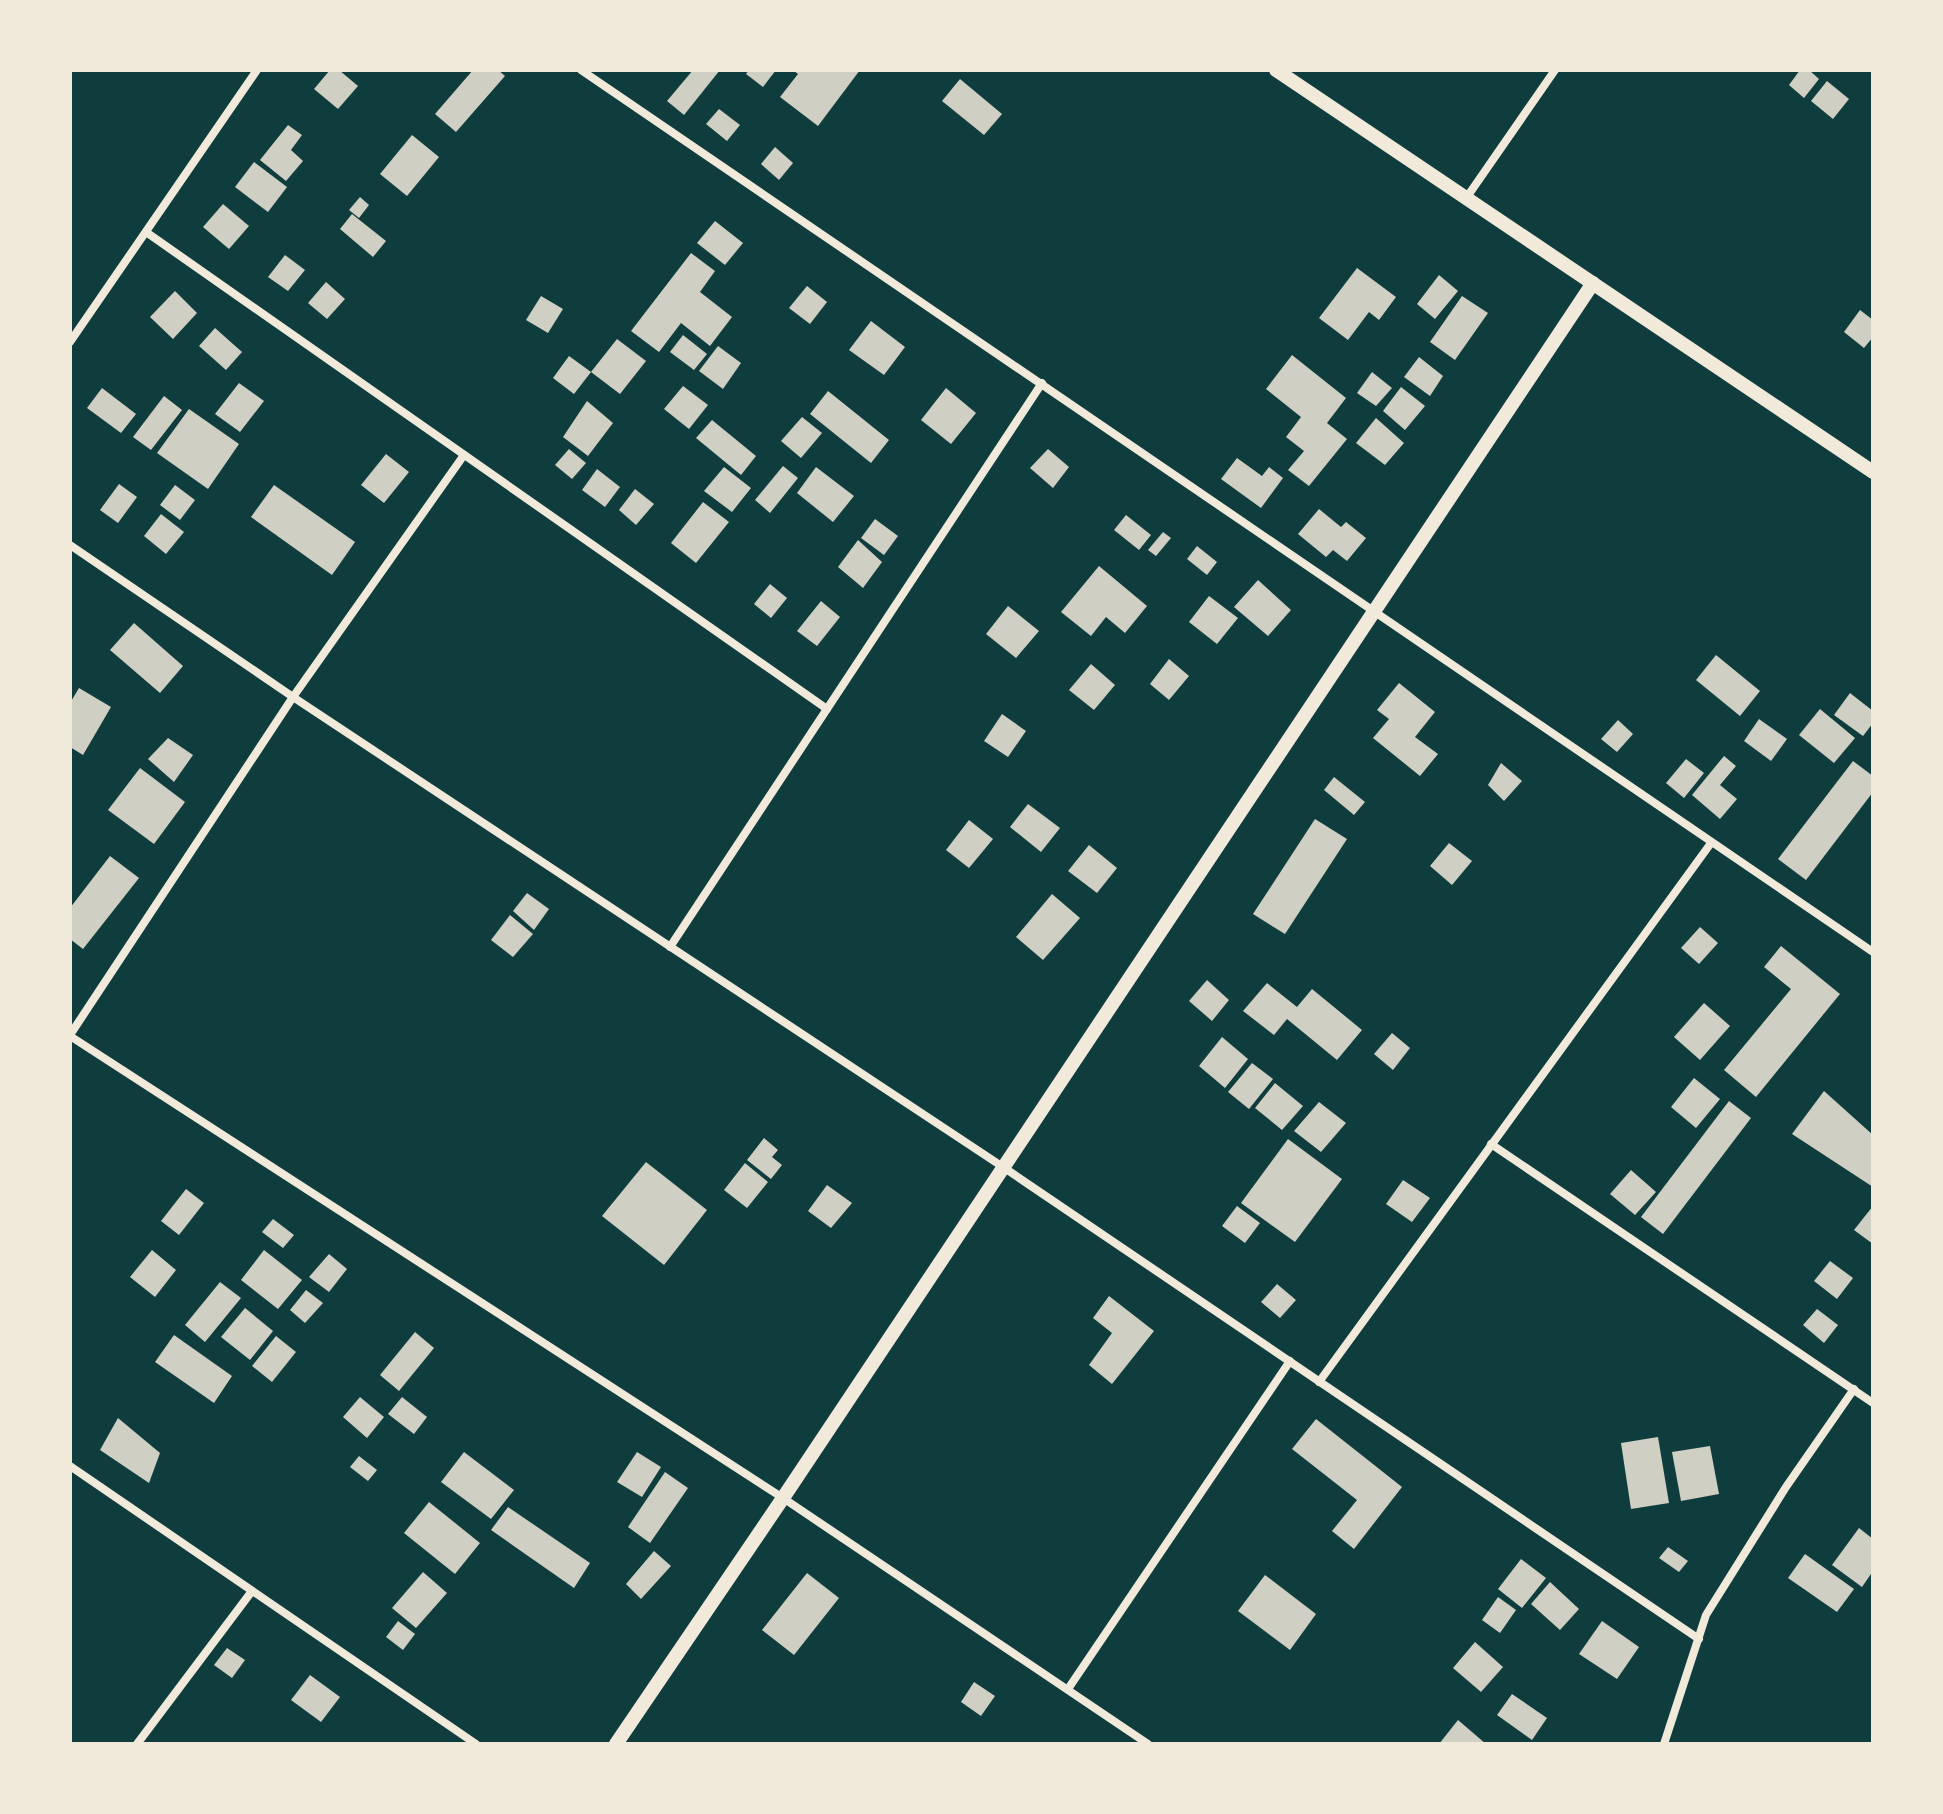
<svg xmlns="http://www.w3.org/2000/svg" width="1943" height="1814" viewBox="0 0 1943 1814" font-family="'PT Sans',sans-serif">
	<rect width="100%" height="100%" fill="#0f3d3e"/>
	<g fill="#cfcfc3">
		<polygon points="330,70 339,70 358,86 338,109 314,89"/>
		<polygon points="473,70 498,70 505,76 456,132 435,114"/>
		<polygon points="693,70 720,70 684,115 667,101"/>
		<polygon points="749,70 776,70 763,87 746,74"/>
		<polygon points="793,70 860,70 818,126 780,97 798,74"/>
		<polygon points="1800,70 1809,70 1819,79 1804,98 1789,85"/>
		<polygon points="960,79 1002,114 984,135 942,101"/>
		<polygon points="1827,81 1849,99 1833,119 1811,101"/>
		<polygon points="719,109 740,125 727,141 706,124"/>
		<polygon points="288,125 302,135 291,150 303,161 286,181 260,160"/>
		<polygon points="412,135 439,157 407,196 380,174"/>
		<polygon points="775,147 793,163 779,180 761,164"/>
		<polygon points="254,162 287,187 268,212 235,187"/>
		<polygon points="360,197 369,205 359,218 349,210"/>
		<polygon points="223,204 249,226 229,249 203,227"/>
		<polygon points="352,214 386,241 373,257 340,229"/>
		<polygon points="715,221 743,243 725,265 697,243"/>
		<polygon points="691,253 715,271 700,292 732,317 710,346 681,323 659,352 631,331"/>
		<polygon points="285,255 305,270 288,291 268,277"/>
		<polygon points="1357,268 1396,297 1379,320 1369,312 1348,340 1319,318"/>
		<polygon points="1439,275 1458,291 1435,319 1417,304"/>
		<polygon points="326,282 345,299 327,319 308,303"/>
		<polygon points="807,286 827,302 810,324 789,308"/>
		<polygon points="175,291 197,313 173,339 150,317"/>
		<polygon points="541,296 563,309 548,333 526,320"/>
		<polygon points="1462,296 1488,313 1455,360 1430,342"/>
		<polygon points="1860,310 1873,320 1873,337 1864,348 1844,332"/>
		<polygon points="871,321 905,347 884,375 849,350"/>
		<polygon points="215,328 242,352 226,370 199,346"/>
		<polygon points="683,335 707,354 694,370 670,352"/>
		<polygon points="617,339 646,361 620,394 591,372"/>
		<polygon points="718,346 741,363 723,389 699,371"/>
		<polygon points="1292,355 1346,398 1327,423 1347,439 1309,486 1288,470 1304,451 1286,437 1301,417 1266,389"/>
		<polygon points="569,356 591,372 574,394 553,378"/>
		<polygon points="1419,357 1443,376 1430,396 1404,377"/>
		<polygon points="1372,372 1392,388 1376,406 1357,393"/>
		<polygon points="239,383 264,401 240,432 215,414"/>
		<polygon points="683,386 708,405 689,429 664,409"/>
		<polygon points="1401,387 1425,406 1405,430 1383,411"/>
		<polygon points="102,388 136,414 121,433 87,408"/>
		<polygon points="946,388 976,413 951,444 921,420"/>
		<polygon points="828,391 889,440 871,463 810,414"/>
		<polygon points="164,396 182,410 151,450 133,437"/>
		<polygon points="587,401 613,423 588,456 563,437"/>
		<polygon points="189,409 239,444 208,489 157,453"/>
		<polygon points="802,417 822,433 801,458 781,441"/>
		<polygon points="1376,418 1404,443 1385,465 1356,443"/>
		<polygon points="712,420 756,456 741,475 696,438"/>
		<polygon points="569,449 586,463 572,479 555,465"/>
		<polygon points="1048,449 1069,467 1053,488 1030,468"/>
		<polygon points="386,454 409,472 384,503 361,485"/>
		<polygon points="1237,458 1262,476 1269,467 1283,478 1261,508 1221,479"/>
		<polygon points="783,466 798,478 770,513 755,500"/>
		<polygon points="724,467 751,488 732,512 704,491"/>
		<polygon points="816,467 854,496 833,522 797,493"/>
		<polygon points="597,469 620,487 605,507 582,490"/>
		<polygon points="119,484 137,497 118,523 100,510"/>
		<polygon points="175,485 195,500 180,520 160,505"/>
		<polygon points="274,485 355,542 332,575 251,517"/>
		<polygon points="635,489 654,504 636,525 619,510"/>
		<polygon points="703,502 729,522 696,563 671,543"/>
		<polygon points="1319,509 1341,527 1346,522 1366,538 1347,561 1333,550 1326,557 1298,534"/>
		<polygon points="161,514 184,532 166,554 144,536"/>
		<polygon points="1126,515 1151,535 1139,550 1114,530"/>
		<polygon points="875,519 898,536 884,555 861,538"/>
		<polygon points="1163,532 1171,538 1156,556 1148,550"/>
		<polygon points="858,540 882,562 863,588 838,567"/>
		<polygon points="1197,546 1217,562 1207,575 1187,559"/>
		<polygon points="1099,566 1147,606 1125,633 1106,617 1091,636 1061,612"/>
		<polygon points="1258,580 1291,610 1268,636 1234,607"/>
		<polygon points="770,584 787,598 771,618 754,604"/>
		<polygon points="1209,596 1238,618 1217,644 1189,622"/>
		<polygon points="821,601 840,617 817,646 797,631"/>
		<polygon points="1008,606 1039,631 1016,658 986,634"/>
		<polygon points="134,623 183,666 160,693 110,650"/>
		<polygon points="1716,655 1760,691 1740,716 1696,680"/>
		<polygon points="1169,659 1189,676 1169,700 1150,684"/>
		<polygon points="1091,664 1115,685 1094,710 1069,690"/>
		<polygon points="1399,683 1435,712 1415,737 1438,754 1420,776 1373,738 1389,719 1377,710"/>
		<polygon points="79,688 111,707 83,755 70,747 70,703"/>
		<polygon points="1850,693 1873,711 1873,723 1863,736 1834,715"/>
		<polygon points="1820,709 1855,738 1834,763 1799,735"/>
		<polygon points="1002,714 1026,731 1008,757 984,741"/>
		<polygon points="1759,719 1787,739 1771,761 1744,741"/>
		<polygon points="1618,720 1633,734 1617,752 1601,739"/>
		<polygon points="168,738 193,755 174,782 148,759"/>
		<polygon points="1724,756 1736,766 1720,785 1737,799 1720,819 1692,795"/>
		<polygon points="1686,759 1704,773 1684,798 1666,783"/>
		<polygon points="1853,761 1873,776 1873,792 1806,880 1778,859"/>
		<polygon points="1501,763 1522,781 1504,801 1488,785"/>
		<polygon points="140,768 185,802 154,844 108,810"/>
		<polygon points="1334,777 1365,802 1354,815 1324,790"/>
		<polygon points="1028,804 1060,828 1041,852 1010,827"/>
		<polygon points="1315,819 1347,839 1285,934 1253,914"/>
		<polygon points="969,820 993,839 969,868 946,850"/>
		<polygon points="1449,843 1472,861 1452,885 1430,866"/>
		<polygon points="1089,845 1117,868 1097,893 1068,871"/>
		<polygon points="110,856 139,878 83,949 70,939 70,908"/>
		<polygon points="527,893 549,909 534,930 513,911"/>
		<polygon points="1052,894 1080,918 1043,960 1016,937"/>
		<polygon points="510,915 533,934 513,957 491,940"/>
		<polygon points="1700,927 1718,943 1699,964 1681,948"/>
		<polygon points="1781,946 1840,994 1756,1097 1724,1070 1791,989 1764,967"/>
		<polygon points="1207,980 1229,1000 1212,1021 1189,1001"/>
		<polygon points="1267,983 1297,1007 1312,989 1362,1030 1337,1060 1287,1019 1274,1035 1243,1011"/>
		<polygon points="1704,1003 1730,1026 1700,1060 1674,1037"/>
		<polygon points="1392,1033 1410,1048 1393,1070 1374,1054"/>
		<polygon points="1222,1037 1248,1059 1225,1088 1199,1066"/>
		<polygon points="1252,1063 1273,1079 1249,1109 1228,1092"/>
		<polygon points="1694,1078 1720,1099 1696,1128 1671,1107"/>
		<polygon points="1275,1083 1303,1106 1282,1130 1255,1108"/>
		<polygon points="1824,1091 1873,1135 1873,1187 1792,1134"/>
		<polygon points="1729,1101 1751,1118 1663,1234 1641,1217"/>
		<polygon points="1319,1102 1346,1123 1321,1152 1294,1131"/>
		<polygon points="764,1138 778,1150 772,1157 782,1165 771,1179 747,1160"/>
		<polygon points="1288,1139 1342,1179 1295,1242 1241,1203"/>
		<polygon points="646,1162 707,1210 664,1265 602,1216"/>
		<polygon points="745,1163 768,1182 747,1208 724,1190"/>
		<polygon points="1631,1170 1656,1192 1635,1215 1610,1194"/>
		<polygon points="1403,1180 1430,1198 1412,1222 1386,1204"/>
		<polygon points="827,1185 852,1203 831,1228 808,1211"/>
		<polygon points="186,1189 204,1203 179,1235 161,1221"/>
		<polygon points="1237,1206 1260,1223 1245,1243 1222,1226"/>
		<polygon points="1873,1206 1873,1244 1854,1230"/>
		<polygon points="273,1219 294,1235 283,1248 262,1232"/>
		<polygon points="152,1250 176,1270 155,1297 130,1277"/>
		<polygon points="264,1250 302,1280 278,1309 241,1280"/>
		<polygon points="329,1254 347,1269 329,1292 309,1277"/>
		<polygon points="1830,1261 1853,1278 1837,1299 1814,1281"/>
		<polygon points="220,1282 241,1298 205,1342 185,1325"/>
		<polygon points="1277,1284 1296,1300 1280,1318 1261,1302"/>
		<polygon points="306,1290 323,1303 305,1323 290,1310"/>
		<polygon points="1109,1296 1154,1331 1112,1384 1089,1365 1112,1333 1093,1318"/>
		<polygon points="245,1308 273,1331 250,1360 221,1337"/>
		<polygon points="1817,1309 1838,1325 1824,1343 1803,1325"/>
		<polygon points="415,1332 434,1348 399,1391 380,1375"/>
		<polygon points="174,1335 232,1376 214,1403 155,1362"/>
		<polygon points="276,1336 296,1352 272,1382 252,1366"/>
		<polygon points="360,1397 384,1417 367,1438 343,1417"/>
		<polygon points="402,1397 427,1417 414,1434 388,1414"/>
		<polygon points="118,1418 160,1453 149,1483 100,1450"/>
		<polygon points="1316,1419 1402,1487 1354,1549 1332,1531 1357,1500 1292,1449"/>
		<polygon points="1658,1437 1669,1503 1631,1509 1621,1443"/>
		<polygon points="1710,1446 1719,1494 1681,1501 1672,1452"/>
		<polygon points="464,1452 514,1490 491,1519 441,1482"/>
		<polygon points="637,1452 661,1467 642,1497 617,1482"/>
		<polygon points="359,1456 377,1470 368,1481 350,1467"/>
		<polygon points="665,1472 688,1488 650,1543 628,1527"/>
		<polygon points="429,1502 480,1543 455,1574 404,1533"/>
		<polygon points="508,1507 590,1563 574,1588 491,1530"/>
		<polygon points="1859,1528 1873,1539 1873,1571 1862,1587 1832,1565"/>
		<polygon points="1668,1547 1688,1561 1679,1572 1659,1558"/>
		<polygon points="654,1551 671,1566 641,1599 626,1584"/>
		<polygon points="1805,1554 1854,1589 1837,1612 1788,1578"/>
		<polygon points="1521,1559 1546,1578 1522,1608 1498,1589"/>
		<polygon points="423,1572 447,1593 416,1628 392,1608"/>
		<polygon points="807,1573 839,1598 794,1655 762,1630"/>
		<polygon points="1265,1575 1316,1614 1290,1650 1238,1611"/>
		<polygon points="1550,1582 1579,1609 1560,1630 1531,1604"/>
		<polygon points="1498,1597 1516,1610 1500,1633 1482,1620"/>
		<polygon points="398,1621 415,1634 403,1650 386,1637"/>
		<polygon points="1602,1621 1639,1647 1617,1679 1579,1654"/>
		<polygon points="1475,1642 1503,1667 1481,1692 1453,1668"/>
		<polygon points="227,1648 245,1660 232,1678 214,1665"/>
		<polygon points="310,1675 340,1697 321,1722 291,1700"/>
		<polygon points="974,1682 995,1696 981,1716 961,1702"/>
		<polygon points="1512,1694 1547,1718 1532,1740 1497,1715"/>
		<polygon points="1458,1720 1486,1744 1439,1744"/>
	</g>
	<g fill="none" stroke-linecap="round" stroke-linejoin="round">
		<g stroke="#f1e9da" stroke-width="8">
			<polyline points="581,70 1873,952"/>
			<polyline points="1467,197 1555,70"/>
			<polyline points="146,232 827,709"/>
			<polyline points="70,342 257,70"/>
			<polyline points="70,545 293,697 1003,1167 1699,1639"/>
			<polyline points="670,947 1042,383"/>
			<polyline points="70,1035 293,697 464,455"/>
			<polyline points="70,1036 783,1498 1148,1744"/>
			<polyline points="1491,1144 1873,1403"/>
			<polyline points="1319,1382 1711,843"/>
			<polyline points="70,1466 476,1744"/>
			<polyline points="1068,1689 1290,1361"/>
			<polyline points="137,1744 252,1591"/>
			<polyline points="1664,1744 1706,1615 1786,1487 1854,1389"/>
		</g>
		<g stroke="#f1e9da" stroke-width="14">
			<polyline points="1276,70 1873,472"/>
			<polyline points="616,1744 783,1498 1593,283"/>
		</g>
	</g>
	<rect width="1943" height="1814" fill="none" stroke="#f1e9da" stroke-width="144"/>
</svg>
